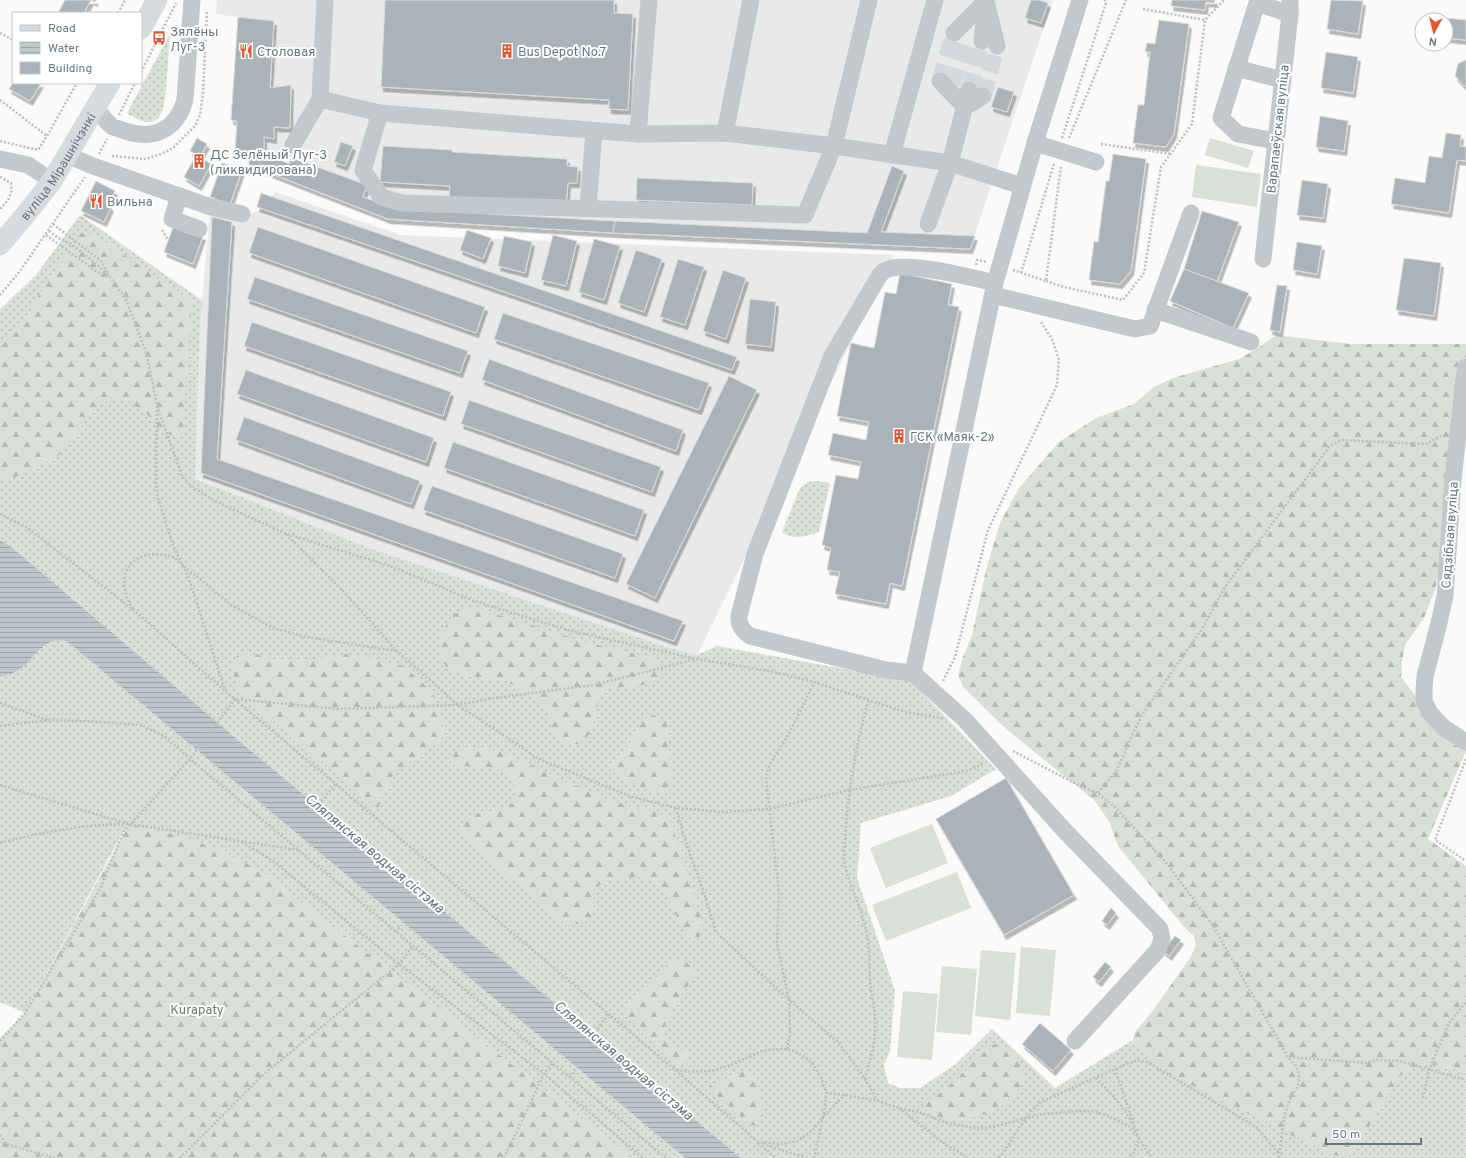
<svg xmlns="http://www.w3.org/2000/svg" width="1466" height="1158" viewBox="0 0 1466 1158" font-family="Overpass,sans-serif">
	<defs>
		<pattern id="grass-dots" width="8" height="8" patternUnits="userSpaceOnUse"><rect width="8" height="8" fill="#dadfd7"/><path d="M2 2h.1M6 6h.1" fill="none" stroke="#b4b9b4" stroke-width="1.8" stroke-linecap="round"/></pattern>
		<pattern id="forest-firs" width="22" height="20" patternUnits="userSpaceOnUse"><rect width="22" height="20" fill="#dadfd7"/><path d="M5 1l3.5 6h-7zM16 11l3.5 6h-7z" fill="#b4b9b4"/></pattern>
		<pattern id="water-rules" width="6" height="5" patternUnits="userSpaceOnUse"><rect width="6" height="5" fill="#bbc7cb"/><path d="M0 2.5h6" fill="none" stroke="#9ca6aa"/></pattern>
		<filter id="shadow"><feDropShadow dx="2.5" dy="4.5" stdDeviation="0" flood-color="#0004"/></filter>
	</defs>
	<rect width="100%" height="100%" fill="#fafaf8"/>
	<g fill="#e8e9e9">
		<polygon points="217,0 1053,0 970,249 613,233 388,219 249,165 249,154 235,153 237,121 231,120 238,17 216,14"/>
		<polygon points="275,192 401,235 894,255 697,655 673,649 372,549 194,479 200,321 211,201 249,214 264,209"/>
	</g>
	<g fill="url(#grass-dots)">
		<path d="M170 34C169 49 168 63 167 77 165 106 164 138 127 113Z"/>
		<path d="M80 215 203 301 200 321 195 479 372 549 673 649 697 655 717 646 911 681 996 769 951 796 861 823 857 878 895 991 890 1051 884 1065 888 1083 900 1088H920L956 1064 992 1029 1055 1088 1133 1040 1136 1047 1398 1078C1415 1056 1443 1066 1466 1073V1158H741L238 740 14 549 0 540V309L36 275Z"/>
		<path d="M815 481 830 483 819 532C807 536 792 541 782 532L800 488 808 482Z"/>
		<path d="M56 640H61L70 644 685 1158H633L264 873 130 824 123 832 25 1013 0 1002V677C9 675 16 672 23 666 35 658 42 645 56 640Z"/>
	</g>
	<g fill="url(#forest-firs)">
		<polygon points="81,233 95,235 192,301 183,432 177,436 164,433 149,416 129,401 111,401 100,404 89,414 79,431 58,456 21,475 0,481 0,347 24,321 44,287"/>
		<path d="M1276 335 1351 344H1466V365L1450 518 1435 590 1424 618 1405 645 1402 661 1401 677 1430 714 1466 743V751L1428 839 1466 866V1073C1445 1066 1423 1059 1403 1072L1357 1146C1347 1157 1343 1157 1329 1154L1185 1082 1136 1047 1133 1040 1135 1032 1151 1013 1190 958 1196 946 1194 936 1184 927 1118 846 1109 821 1094 800 1006 729 963 687 958 675 963 657 972 635 986 570 1000 523 1019 488 1059 442 1096 418 1134 404 1154 387 1173 378 1239 359 1258 348Z"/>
		<polygon points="473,607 589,643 649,657 659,665 659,676 649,684 631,687 613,687 600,694 592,731 580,744 567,745 554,737 548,714 534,698 506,681 466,676 447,669 440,655 439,643 442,631 454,614"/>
		<polygon points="249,652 271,659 293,661 318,659 346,654 382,660 404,666 430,690 441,711 444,735 439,743 424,751 396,774 383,793 378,809 261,711 238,689 232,670 236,656"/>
		<path d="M653 715 663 719 667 725 672 782 670 790 666 794C643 791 631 783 611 772L609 768 635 736 644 718Z"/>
		<path d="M462 749H492L516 758 582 789 616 802 661 813 670 821 702 920 701 932 699 937 693 939 686 935 665 893 654 881 630 877 604 881 594 891C595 902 595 924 578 924 573 924 567 922 562 922L464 839 460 828 464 819 474 815 508 807 515 799C515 795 515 789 514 786 503 762 474 767 454 766L450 760 455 751Z"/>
		<polygon points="129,824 183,837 228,853 264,873 633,1158 0,1158 0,1038 25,1013"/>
		<path d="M677 960 686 962 695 970C694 981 690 981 685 990 676 1003 667 1018 662 1033L668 1043 689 1054 688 1062 679 1064 655 1046 625 1014 626 1008 665 967Z"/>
		<path d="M997 1044C1009 1048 1017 1051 1021 1064 1031 1094 1001 1110 977 1116 972 1118 965 1121 959 1121 948 1120 937 1117 927 1112L924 1105 927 1099 938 1095 959 1077 987 1046Z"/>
		<polygon points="746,1071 755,1075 763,1103 762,1121 756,1126 748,1124 708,1087 727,1078"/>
	</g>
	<g fill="#dadfd7">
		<polygon points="1210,138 1254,151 1248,168 1205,155"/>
		<polygon points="1196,165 1261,174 1257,207 1192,197"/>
		<polygon points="932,824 948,863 886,888 870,848"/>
		<polygon points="957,872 971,908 886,941 872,905"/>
		<polygon points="1021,947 1056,950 1050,1016 1016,1013"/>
		<polygon points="981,950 1016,953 1010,1020 975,1016"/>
		<polygon points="942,966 977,969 971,1035 936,1032"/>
		<polygon points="903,991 938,994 932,1060 897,1057"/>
	</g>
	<path fill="url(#water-rules)" d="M0 540 14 549 238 740 741 1158H685L70 644C49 631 37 656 23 667 16 672 9 675 0 677Z"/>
	<g fill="#aab3b9" stroke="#dcdcda" filter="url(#shadow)">
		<polygon points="65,0 96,0 95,2 91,0 84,13 58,13"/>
		<polygon points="385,0 614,0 614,13 633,14 628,110 609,109 609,100 381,87"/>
		<polygon points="1031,0 1039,0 1048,3 1041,23 1025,18"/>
		<polygon points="1172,0 1215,0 1214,3 1206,2 1205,10 1171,6"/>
		<polygon points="1331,0 1363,1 1358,34 1327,29"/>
		<polygon points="238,17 274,21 270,88 291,85 290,128 274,127 274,139 264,137 264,153 289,164 292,158 367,185 363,197 398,209 615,221 613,233 388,219 249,165 249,154 235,153 237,121 231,120"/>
		<polygon points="1446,18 1466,20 1466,40 1446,38"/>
		<polygon points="1159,20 1189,24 1174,134 1166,147 1133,143 1138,105 1144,105 1150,52 1145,52 1147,43 1155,44"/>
		<polygon points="1326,52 1358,57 1353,93 1321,88"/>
		<polygon points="1466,60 1466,86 1464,86 1455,76 1458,64"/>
		<polygon points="13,83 41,83 30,101 9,89"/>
		<polygon points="998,87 1014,92 1007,112 991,107"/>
		<polygon points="1320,116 1348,121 1344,151 1316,147"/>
		<polygon points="1446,133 1461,135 1460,146 1466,147 1466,161 1457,160 1449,213 1391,204 1395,178 1425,183 1429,156 1442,158"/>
		<polygon points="197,138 207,144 200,157 211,164 199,186 184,177 196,155 190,151"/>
		<polygon points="341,142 353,146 345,166 334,162"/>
		<polygon points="383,146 452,150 452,152 567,159 567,166 578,167 577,183 568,183 566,204 449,197 450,186 380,182"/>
		<polygon points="1113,154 1146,159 1131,271 1120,284 1089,280 1094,241 1098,242 1106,181 1109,181"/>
		<polygon points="222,163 242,170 230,204 210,197"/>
		<polygon points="892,166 904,171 881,232 975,236 970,249 613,233 615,221 867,233"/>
		<polygon points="637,178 753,183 752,205 636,200"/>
		<polygon points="1302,180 1328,184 1323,218 1297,215"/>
		<polygon points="96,181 115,191 108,205 111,207 104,222 81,211"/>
		<polygon points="261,193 737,357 732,370 257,207"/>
		<polygon points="1202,211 1239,222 1217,282 1184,269"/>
		<polygon points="212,217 232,222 217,459 683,621 674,641 201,473"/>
		<polygon points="174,225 203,236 193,264 164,252"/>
		<polygon points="258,227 485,307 476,333 249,253"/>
		<polygon points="467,230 491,238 483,259 460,250"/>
		<polygon points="553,235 577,241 566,286 541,280"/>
		<polygon points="504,236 532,242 525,273 498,266"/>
		<polygon points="594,239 620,246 604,300 579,292"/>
		<polygon points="1297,242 1322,246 1317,274 1293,270"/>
		<polygon points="636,250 662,259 644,312 618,303"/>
		<polygon points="1404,258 1441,263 1434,316 1396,310"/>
		<polygon points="678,259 704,267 685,325 660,317"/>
		<polygon points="1184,269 1249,293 1233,328 1170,301"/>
		<polygon points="723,270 746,278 726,339 703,331"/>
		<polygon points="900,273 952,284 948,305 959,307 902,586 890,583 886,604 835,594 840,572 827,570 831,548 822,545 836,475 858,479 861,462 828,455 833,433 866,440 869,422 837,416 851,343 874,348 885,292 896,294"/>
		<polygon points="255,277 468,351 460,373 247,299"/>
		<polygon points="1277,285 1287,286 1280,332 1270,330"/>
		<polygon points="750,299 776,302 771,347 745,344"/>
		<polygon points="503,313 709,383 699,410 494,339"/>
		<polygon points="252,322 451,392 443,416 244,346"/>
		<polygon points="489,359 683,430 676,451 482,380"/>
		<polygon points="246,370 434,438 426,462 237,394"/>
		<polygon points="729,376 757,390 655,598 626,584"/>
		<polygon points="469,400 661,467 652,492 461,424"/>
		<polygon points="244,417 420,481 411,504 236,440"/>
		<polygon points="453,442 644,510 635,536 444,468"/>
		<polygon points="432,486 623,554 615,578 423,510"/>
		<polygon points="1006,778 1074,895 1004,935 936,819"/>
		<polygon points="1111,908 1116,913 1107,925 1102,921"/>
		<polygon points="1175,936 1181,940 1169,956 1163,951"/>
		<polygon points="1105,962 1111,967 1099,982 1093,977"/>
		<polygon points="1040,1023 1071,1050 1053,1071 1022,1044"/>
	</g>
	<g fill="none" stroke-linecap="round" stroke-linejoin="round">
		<g stroke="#d5d9db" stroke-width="17" stroke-dasharray="17 8" stroke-linecap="butt">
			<polyline points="940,81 954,33"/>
			<polyline points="952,85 966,37"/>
			<polyline points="969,90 982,41"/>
			<polyline points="983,96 997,46"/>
		</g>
		<g stroke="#bbbfc2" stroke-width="2.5" stroke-dasharray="2 2" stroke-linecap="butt">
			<polyline points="1143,9 1205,20"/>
			<polyline points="118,13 125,0"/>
			<polyline points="0,33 13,40"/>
			<polyline points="141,72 176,3"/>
			<polyline points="0,100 47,136"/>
			<polyline points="119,115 135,83"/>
			<polyline points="1062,138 1106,3 1105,0"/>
			<polyline points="1069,138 1126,0"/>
			<polyline points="0,141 38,150 47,136 77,83"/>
			<polyline points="1101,144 1171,154"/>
			<polyline points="99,154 107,139"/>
			<polyline points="112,156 146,159 161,154 173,148 195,126 200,115 203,93 207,10"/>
			<path d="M0 177 11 183C13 195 8 201 0 209"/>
			<polyline points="53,224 101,261 109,275"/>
			<polyline points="162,230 168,240"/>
			<polyline points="49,231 58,238 70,243 100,267 110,277 126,299 147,355 157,406 156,455 156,487 158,498 173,545 189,579 225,690"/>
			<polyline points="46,235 97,272 108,276"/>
			<polyline points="976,265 977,260 987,262"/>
			<polyline points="1013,270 1046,281 1061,166"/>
			<polyline points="1021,273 1054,164"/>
			<polyline points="1046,281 1064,287 1123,300 1144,273 1161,167 1192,124 1205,20 1224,0"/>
			<polyline points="0,295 20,271 85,177"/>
			<polyline points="157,406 182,476 191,486 213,500 284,533 393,567 474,601 571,631 697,659 774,672 814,682 905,712 941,718"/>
			<polyline points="0,514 26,527 135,611 225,691 674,1069 758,1142 782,1144 797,1141 812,1131 823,1117 825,1107 826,1093 821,1077 812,1063 805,1057 796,1052 787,1049 775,1049 762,1051 731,1065 711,1071 688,1072 674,1069"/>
			<polyline points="286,534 343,591 397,651 458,705 539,759 629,796 676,808 723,812 769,809 849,790 966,771 977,767 984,762"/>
			<path d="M133 609C111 574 133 545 173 557L230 604 273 628 306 637 397 651"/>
			<polyline points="943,681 955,657 988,530 1057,385 1059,360 1052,339 1041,322"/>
			<polyline points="0,703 47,720"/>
			<polyline points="0,726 49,720 85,721 141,725 164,736 190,759 666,1158"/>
			<path d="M1013 751 1082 787 1098 793 1116 808 1168 865 1212 924 1288 1057C1294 1064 1300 1070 1299 1079 1299 1088 1292 1094 1289 1102 1282 1120 1282 1139 1279 1158"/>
			<polyline points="1466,759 1435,840 1466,861"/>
			<polyline points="0,785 125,823"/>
			<polyline points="1098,793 1117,770 1134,731 1144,712 1202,629 1225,587 1330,446 1341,440 1426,444 1443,435"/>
			<polyline points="321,801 336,784"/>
			<polyline points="676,808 686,843 703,890 716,932 789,1000 839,1043 865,1079 878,1101"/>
			<polyline points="242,842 273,861 399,964 544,1074 643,1158"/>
			<path d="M0 843C43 832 85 824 129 824L298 850"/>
			<polyline points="396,932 402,925"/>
			<polyline points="595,1032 609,1014"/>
			<polyline points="0,1041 25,1013 100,889 124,831 190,759 235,699 338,709 458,705 494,698 594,685 696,659"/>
			<path d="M787 1049 790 1034 789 1000 777 944 779 893 766 779C768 761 780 750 788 735 797 718 806 700 814 682"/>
			<polyline points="1289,1057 1366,1063 1377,1060 1400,1061 1466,1080"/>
			<polyline points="1115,1069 1139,1139 1133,1154 1129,1158"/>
			<polyline points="570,1077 576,1070"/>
			<path d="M1096 1078C1111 1093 1125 1108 1134 1127"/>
			<path d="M865 1079C871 1058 877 1038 875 1016 874 1004 871 992 870 980 869 962 870 941 864 923 859 901 847 881 844 859 846 805 854 751 869 699"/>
			<polyline points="826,1093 846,1095 878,1101 899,1108 922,1113 947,1123 974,1128 988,1128 1043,1114 1080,1111 1096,1112 1109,1116 1131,1127 1152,1158"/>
			<polyline points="1423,1098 1429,1070 1449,1023 1466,1002"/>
			<polyline points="899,1108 942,1142 968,1158"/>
			<polyline points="0,1135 6,1144 55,1158"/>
			<polyline points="758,1143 776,1158"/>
			<polyline points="763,1144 807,1158"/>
			<polyline points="180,1158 265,1073 399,964 413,946"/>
			<polyline points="504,1158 544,1074 553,1063"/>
			<polyline points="814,1158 823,1117 836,1103 845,1095"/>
			<path d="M999 1158C1014 1139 1023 1117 1041 1102L1115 1069 1137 1060 1147 1062 1243 1119 1258 1129 1279 1154"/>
		</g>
		<g stroke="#c3c8cc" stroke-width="17">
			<polyline points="325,0 320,99 380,113 638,134 649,0"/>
			<polyline points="954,33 986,1 997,46"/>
			<polyline points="982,41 985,15"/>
			<polyline points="1236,68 1283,80"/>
			<polyline points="940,81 965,107 983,96"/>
			<path d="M96 109C101 114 107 123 113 127 117 129 122 129 125 131 154 141 177 129 185 100L192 0"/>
			<polyline points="380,113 363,170 381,197 402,203 805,215 834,146 950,163 1022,186"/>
			<polyline points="725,133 751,0"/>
			<polyline points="638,134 725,133 834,146 869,0"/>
			<polyline points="1276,141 1238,134 1221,118 1257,3 1290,14"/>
			<polyline points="1035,143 1096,162"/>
			<polyline points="293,145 320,99"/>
			<polyline points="67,155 93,166 211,207 242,214"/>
			<polyline points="892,155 935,0"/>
			<polyline points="0,159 28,165 52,181"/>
			<polyline points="179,196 172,219 199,229"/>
			<polyline points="588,208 594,131"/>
			<polyline points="928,224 950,163 969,90"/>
			<polyline points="1263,259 1290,14 1290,0"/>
			<path d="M995 283C973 278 903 259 884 271 882 272 880 275 878 278L832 356 755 554 739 616C739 626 742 630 750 636L886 670 913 673 965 720 1064 830 1160 929 1162 939 1158 950 1075 1041"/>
			<polyline points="993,295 1135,329 1150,326 1191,213"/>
			<polyline points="1155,310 1251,342"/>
			<polyline points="1466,367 1464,379 1453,480 1445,596 1438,627 1425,676 1424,690 1424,701 1430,713 1444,728 1466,742"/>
			<polyline points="913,673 995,283 1035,143 1080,0"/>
		</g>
		<g stroke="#d6dbdf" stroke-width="21">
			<polyline points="141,29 157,0"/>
			<path id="s1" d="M0 245 26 214 52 181 110 83"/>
		</g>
	</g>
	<defs>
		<symbol id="bus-bare" viewBox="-9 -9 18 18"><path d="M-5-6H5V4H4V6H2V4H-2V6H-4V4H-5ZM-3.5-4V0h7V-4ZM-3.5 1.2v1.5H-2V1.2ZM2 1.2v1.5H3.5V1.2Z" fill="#e4572e" stroke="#fff" stroke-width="2.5" paint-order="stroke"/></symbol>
		<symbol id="restaurant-bare" viewBox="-9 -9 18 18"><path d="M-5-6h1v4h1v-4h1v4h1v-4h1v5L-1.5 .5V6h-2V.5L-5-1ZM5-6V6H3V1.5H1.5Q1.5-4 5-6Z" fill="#e4572e" stroke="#fff" stroke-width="2.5" paint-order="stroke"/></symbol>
		<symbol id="building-bare" viewBox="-9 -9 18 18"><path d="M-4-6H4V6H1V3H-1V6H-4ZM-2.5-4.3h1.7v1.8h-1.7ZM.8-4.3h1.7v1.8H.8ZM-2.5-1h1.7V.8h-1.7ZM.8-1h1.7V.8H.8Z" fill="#e4572e" stroke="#fff" stroke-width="2.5" paint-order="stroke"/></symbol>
	</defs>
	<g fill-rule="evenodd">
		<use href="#bus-bare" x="149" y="28" width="20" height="20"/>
		<use href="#restaurant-bare" x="236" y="41" width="20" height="20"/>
		<use href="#building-bare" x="497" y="41" width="20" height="20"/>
		<use href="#building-bare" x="189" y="151" width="20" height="20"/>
		<use href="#restaurant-bare" x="86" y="191" width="20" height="20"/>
		<use href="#building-bare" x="889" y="426" width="20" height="20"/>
	</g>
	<g text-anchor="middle" stroke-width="4" stroke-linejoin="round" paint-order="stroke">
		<g font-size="13" fill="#657683" stroke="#fff" text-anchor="start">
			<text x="170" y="36">Зялёны<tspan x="170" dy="15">Луг-3</tspan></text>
			<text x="257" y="56">Столовая</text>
			<text x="518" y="56">Bus Depot No.7</text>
			<text x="210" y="159">ДС Зелёный Луг-3<tspan x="210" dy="15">(ликвидирована)</tspan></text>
			<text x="107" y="206">Вильна</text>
			<text x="910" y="441">ГСК «Маяк-2»</text>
		</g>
		<g font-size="13" fill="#657683" stroke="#fff">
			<text transform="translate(1277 129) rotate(-84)" y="5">Варапаеўская вуліца</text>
			<text dy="5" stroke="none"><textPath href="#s1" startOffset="98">вуліца Мірашнічэнкі</textPath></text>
			<text transform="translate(1449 535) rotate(-86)" y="5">Сядзібная вуліца</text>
		</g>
		<g font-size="13" fill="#687a64" stroke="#fff">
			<text x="197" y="1014">Kurapaty</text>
		</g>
		<g font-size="14" font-style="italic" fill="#60757c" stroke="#fff">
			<text transform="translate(375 853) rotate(40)" y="5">Сляпянская водная сістэма</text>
			<text transform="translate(624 1060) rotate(40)" y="5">Сляпянская водная сістэма</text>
		</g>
	</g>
	<rect x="12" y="12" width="130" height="72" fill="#ffffff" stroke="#c1c8cd"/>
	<rect x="20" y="25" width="20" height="6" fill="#d6dbdf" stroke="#c1c8cd"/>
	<text x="48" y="32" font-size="12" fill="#657683">Road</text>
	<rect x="20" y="42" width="20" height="12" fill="url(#water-rules)" stroke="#c1c8cd"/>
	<text x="48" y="52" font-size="12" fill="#657683">Water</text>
	<rect x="20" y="62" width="20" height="12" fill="#aab3b9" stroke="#c1c8cd"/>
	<text x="48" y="72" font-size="12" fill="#657683">Building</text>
	<g transform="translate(1434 32) rotate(187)"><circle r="19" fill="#ffffff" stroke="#c1c8cd"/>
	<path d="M0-3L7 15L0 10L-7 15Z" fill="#e4572e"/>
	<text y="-6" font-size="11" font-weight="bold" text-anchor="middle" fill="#657683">N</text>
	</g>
	<path d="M1326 1138v6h95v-6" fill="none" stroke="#657683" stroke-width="2"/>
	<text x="1332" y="1138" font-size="12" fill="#657683" stroke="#ffffff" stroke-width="3" paint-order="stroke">50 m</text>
</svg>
